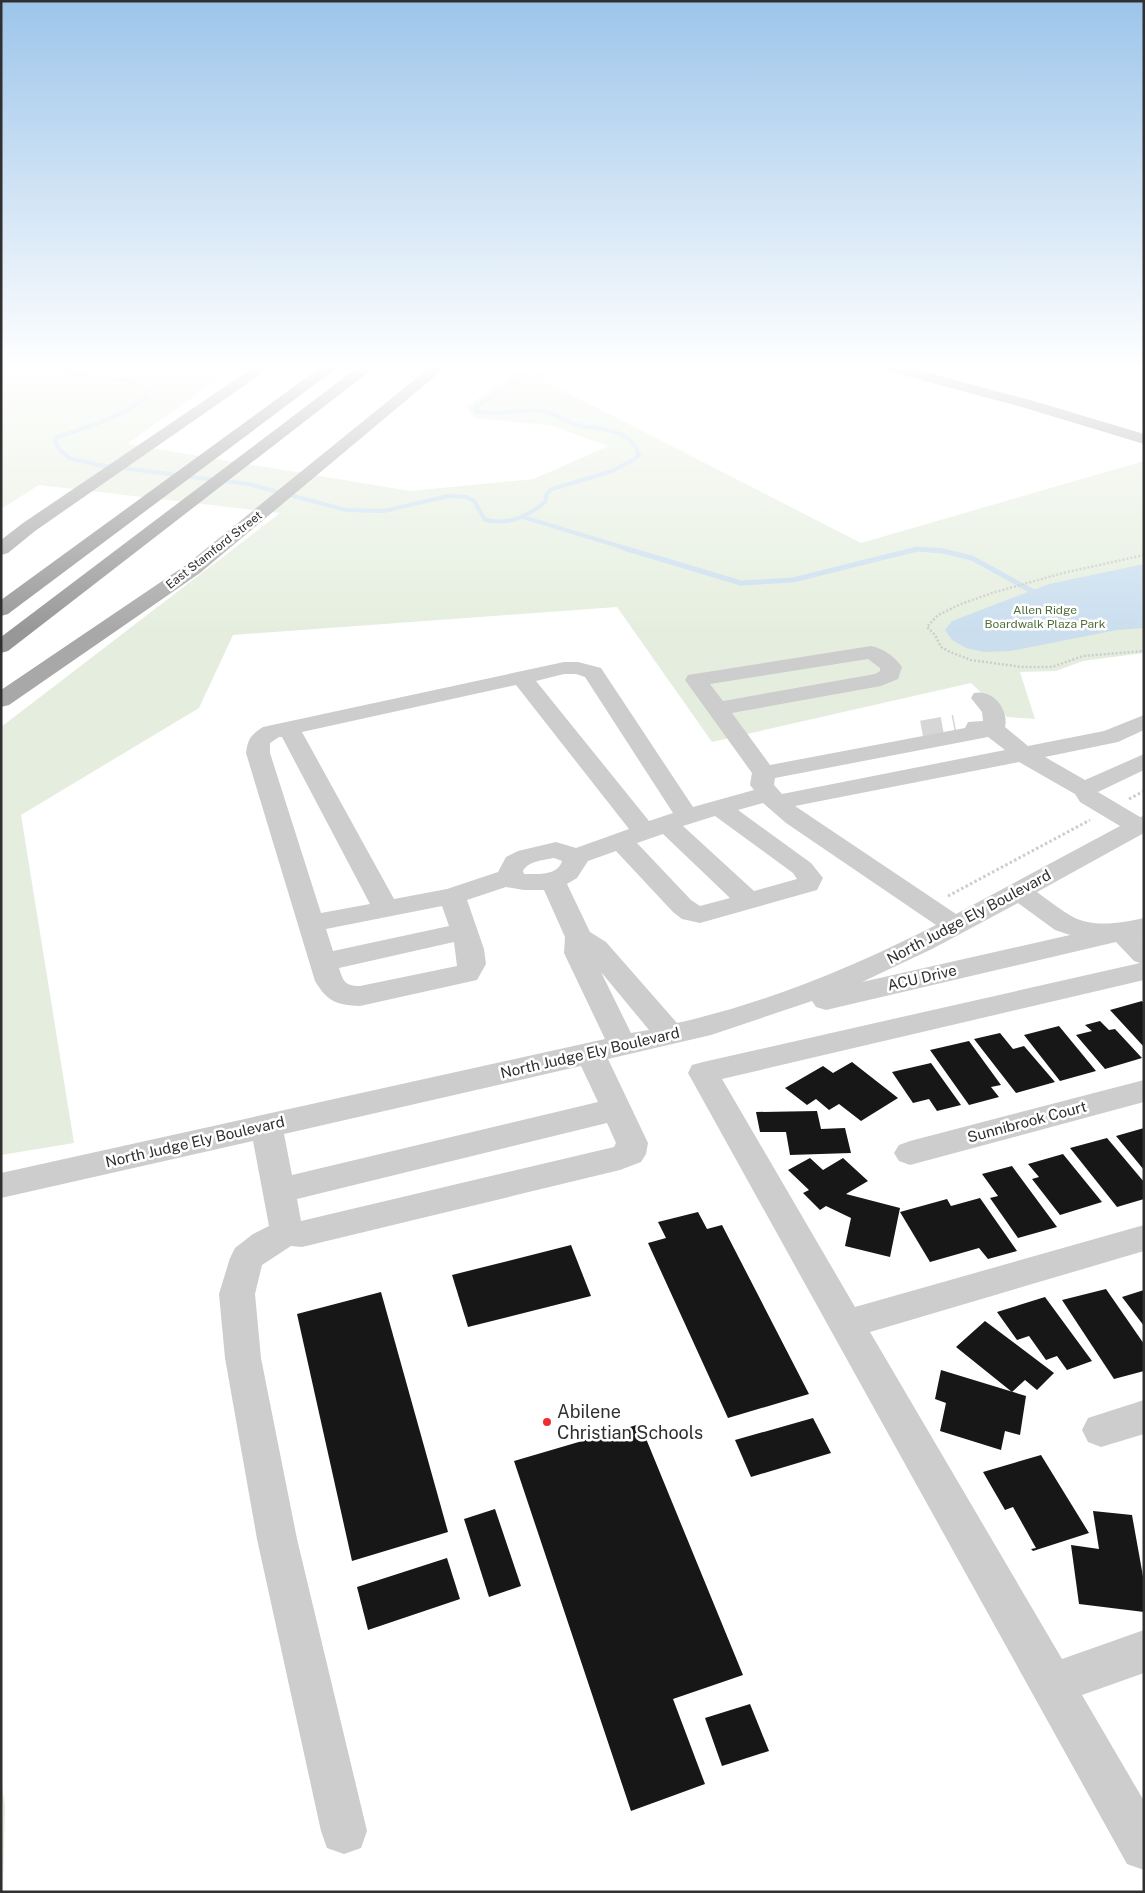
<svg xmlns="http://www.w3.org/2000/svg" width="1145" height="1893" viewBox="0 0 1145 1893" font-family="'Public Sans',sans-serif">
	<rect width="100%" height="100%" fill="#fff"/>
	<g fill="#e5eede">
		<polygon points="1,367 235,367 127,444 410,491 534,479 608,446 550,425 474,418 466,407 521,369 861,543 1144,461 1144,653 1083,661 1056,671 1020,672 1035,719 1007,717 971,683 712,742 617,607 233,635 199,708 21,815 74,1143 1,1155 1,727 280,513 39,485 1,509"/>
		<polygon points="1,1781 5,1805 3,1892 1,1892"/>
	</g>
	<polygon fill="#cadeee" points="1144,564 1144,628 1117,630 1011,651 984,652 966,648 952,640 945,630 952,621 1049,584"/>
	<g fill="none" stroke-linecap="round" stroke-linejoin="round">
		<g stroke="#cadeee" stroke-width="4">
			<path d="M63 367 73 374 137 382 144 388 147 397C125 416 85 428 57 437L55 441 58 448 69 458 98 465 248 484 346 510 384 511 448 496 467 497 474 501 485 520C509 525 527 517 545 502L547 493 552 489 612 471 633 460 639 455C630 426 598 431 574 424 561 420 553 411 538 410 517 409 498 417 477 411L476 407C487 397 501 394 511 383L566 367"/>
			<polyline points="523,517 628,549"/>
		</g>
		<polyline stroke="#cadeee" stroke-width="5" points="624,548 741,583 793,580 917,549 943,551 972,558 1039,595"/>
	</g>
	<g fill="#171717">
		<polygon points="1142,1001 1144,1004 1144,1047 1110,1010"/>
		<polygon points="1100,1021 1109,1030 1115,1029 1142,1058 1105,1069 1076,1035 1092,1031 1085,1025"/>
		<polygon points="1059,1026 1096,1071 1060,1081 1024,1035"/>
		<polygon points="1000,1033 1013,1049 1024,1046 1055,1082 1016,1093 974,1039"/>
		<polygon points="969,1041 1001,1085 991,1087 999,1097 969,1105 930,1050"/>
		<polygon points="852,1062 898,1098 861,1121 839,1104 829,1110 816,1099 807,1105 785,1088 823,1066 833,1073"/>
		<polygon points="931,1063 961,1105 937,1111 929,1099 913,1103 892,1072"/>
		<polygon points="817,1111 821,1129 845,1128 851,1153 790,1155 786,1132 760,1132 756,1112"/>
		<polygon points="1144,1128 1144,1170 1116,1136"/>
		<polygon points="1107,1138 1144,1182 1144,1199 1117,1207 1070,1148"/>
		<polygon points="1063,1154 1102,1202 1060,1215 1032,1179 1039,1177 1028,1164"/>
		<polygon points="810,1158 823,1170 843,1158 868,1181 846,1194 900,1208 890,1257 845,1246 851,1218 826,1206 820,1210 803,1193 809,1190 788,1170"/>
		<polygon points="1012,1166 1057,1227 1018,1238 990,1198 998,1196 982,1174"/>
		<polygon points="980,1198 1017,1251 988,1259 979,1248 930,1262 900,1212 947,1199 951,1206"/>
		<polygon points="698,1212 707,1229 722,1225 809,1394 728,1418 648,1243 666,1238 658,1222"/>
		<polygon points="571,1245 591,1296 468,1327 452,1275"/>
		<polygon points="1106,1289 1144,1344 1144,1371 1114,1379 1062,1300"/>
		<polygon points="1144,1290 1144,1326 1122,1297"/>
		<polygon points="381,1292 448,1532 352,1561 297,1314"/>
		<polygon points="1045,1297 1092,1361 1067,1370 1057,1356 1046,1360 1029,1336 1017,1340 997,1312"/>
		<polygon points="985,1321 1054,1373 1037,1390 1025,1380 1012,1392 956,1347"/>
		<polygon points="941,1370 1026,1396 1020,1435 1005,1431 1001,1450 940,1431 946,1403 935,1399"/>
		<polygon points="813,1418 831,1453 751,1477 735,1440"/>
		<polygon points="640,1424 743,1675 673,1699 705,1784 631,1811 514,1461"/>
		<polygon points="1041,1455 1089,1533 1033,1551 1031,1549 1036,1548 1013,1507 1005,1510 983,1472"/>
		<polygon points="495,1509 521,1586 489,1597 464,1519"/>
		<polygon points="1093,1511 1132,1515 1144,1582 1144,1612 1079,1604 1071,1545 1099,1549"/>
		<polygon points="447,1558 460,1599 368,1630 357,1587"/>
		<polygon points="750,1704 769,1751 722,1766 705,1718"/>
	</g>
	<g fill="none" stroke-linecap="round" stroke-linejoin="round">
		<polyline stroke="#d6d6d6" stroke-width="21" stroke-dasharray="21 11" stroke-linecap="butt" points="922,731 955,725"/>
		<polyline stroke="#cdcdcd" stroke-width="2.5" stroke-dasharray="2 2" stroke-linecap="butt" points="1144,555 1063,573 992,593 961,604 938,615 927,627 935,635 941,647 950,652 971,660 1022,667 1052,667 1083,656 1144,651"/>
		<g stroke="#cdcdcd" stroke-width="3" stroke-dasharray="2.5 2.5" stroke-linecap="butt">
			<polyline points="1129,799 1144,791"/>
			<polyline points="948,896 1090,820"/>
		</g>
		<g fill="#cdcdcd" fill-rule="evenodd">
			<path d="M871 646C884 649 894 656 902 667L898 679 881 686 732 713 770 765 965 728 968 722 983 721 982 712 971 698 974 693C993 689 1009 709 1005 727L1028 746 1104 731 1144 715V730L1118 742 1045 757 1085 780 1144 754V770L1098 792 1140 817 1144 816V833L1037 892C1049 901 1061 910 1073 917 1094 928 1122 923 1144 918V936H1142L1144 938V980L722 1079 855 1307 1144 1225V1251L870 1332 1062 1659 1144 1630V1673L1082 1695 1144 1801V1870L1127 1864 688 1073 692 1065 703 1062 1140 963 1134 961 1116 942 826 1010 816 1007 812 1001 711 1035 608 1059 648 1143 646 1154 641 1162 620 1170 302 1247 291 1246 262 1265 255 1294 261 1358 297 1539 367 1831 361 1848 344 1854 327 1848 321 1831 257 1539 225 1358 219 1294 230 1258 235 1248 253 1234 269 1226 253 1141 1 1198V1173L605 1039 564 953 565 937 544 890H524L506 887 467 900 484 949 486 964 477 980 360 1006C336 1005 327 1001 315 981L246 753C248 738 251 735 263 727L564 662H578L601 668 693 807 754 790 750 785 752 773 685 680 688 675ZM868 659 880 668V671L875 674 723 701 710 684ZM564 674H576L585 677 673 813 649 821 536 681ZM516 685 629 829 576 848 556 842 518 851 506 857 498 872 447 889 394 899 302 732ZM279 737H282L370 904 321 913 270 753V743ZM988 737 1005 750 782 794 774 785 775 778ZM1019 762 1075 794 1080 802 1120 826 956 914 795 806ZM763 803 786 823 936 925C854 967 766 1003 677 1023L606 942 590 932 567 884 577 878 588 861 616 851 673 912 682 919 700 923 817 890 823 878 811 863 738 810ZM715 816 793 873 797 879 754 891 683 826ZM663 834 730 898 700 906 691 900 637 843ZM554 858 562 861C558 876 537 874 524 874L523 871C528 861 544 860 554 858ZM1018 903 1055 930 1070 935 862 982 932 949ZM442 906 449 926 333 951 326 929ZM454 942 457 966 360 986C345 986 343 981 339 968ZM601 972 649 1030 631 1033ZM581 1066 598 1102 292 1175 284 1134ZM607 1123 616 1143 614 1147 301 1221 297 1199Z"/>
			<polygon points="1144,1080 1144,1102 910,1165 899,1161 894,1153 899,1145 910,1141"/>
			<polygon points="1144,1400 1144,1434 1101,1447 1088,1442 1082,1430 1088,1418"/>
		</g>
		<g fill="#a8a8a8" fill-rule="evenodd">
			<polygon points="254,367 271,367 35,531 8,553 1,555 1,540 23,523"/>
			<polygon points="430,367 446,367 200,573 9,705 1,707 1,690 186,565"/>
			<polygon points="882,367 907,367 1037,402 1144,434 1144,444 1025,408 884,370"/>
		</g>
		<g fill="#979797" fill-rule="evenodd">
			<polygon points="321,367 338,367 8,614 1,616 1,600"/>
			<polygon points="358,367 375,367 8,651 1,653 1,637"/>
		</g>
	</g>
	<linearGradient id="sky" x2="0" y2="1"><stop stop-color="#9cc5ea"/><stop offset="0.58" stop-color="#fff"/><stop offset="1" stop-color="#fff" stop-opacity="0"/></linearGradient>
	<rect width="1145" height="632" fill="url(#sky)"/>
	<circle fill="#ec2e30" stroke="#fff" stroke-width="2" cx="547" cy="1422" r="5"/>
	<g text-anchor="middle" stroke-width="5" stroke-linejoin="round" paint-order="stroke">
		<g font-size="12" fill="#303030" stroke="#fff">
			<text transform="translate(214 550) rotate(-38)" y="4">East Stamford Street</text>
		</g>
		<g font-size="12" fill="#506e3b" stroke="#fff">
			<text x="1045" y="614">Allen Ridge<tspan x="1045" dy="14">Boardwalk Plaza Park</tspan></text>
		</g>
		<g font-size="15" fill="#303030" stroke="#fff">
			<text transform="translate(969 917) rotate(-28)" y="5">North Judge Ely Boulevard</text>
			<text transform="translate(922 978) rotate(-13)" y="5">ACU Drive</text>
			<text transform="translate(590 1053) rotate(-13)" y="5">North Judge Ely Boulevard</text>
			<text transform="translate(1027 1122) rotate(-15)" y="5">Sunnibrook Court</text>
			<text transform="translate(195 1142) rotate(-13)" y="5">North Judge Ely Boulevard</text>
		</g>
		<g font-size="18" fill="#303030" stroke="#fff" text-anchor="start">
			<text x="557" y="1418">Abilene<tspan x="557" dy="21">Christian Schools</tspan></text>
		</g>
	</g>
	<rect width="1145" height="1893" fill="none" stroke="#303030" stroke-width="5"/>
</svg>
